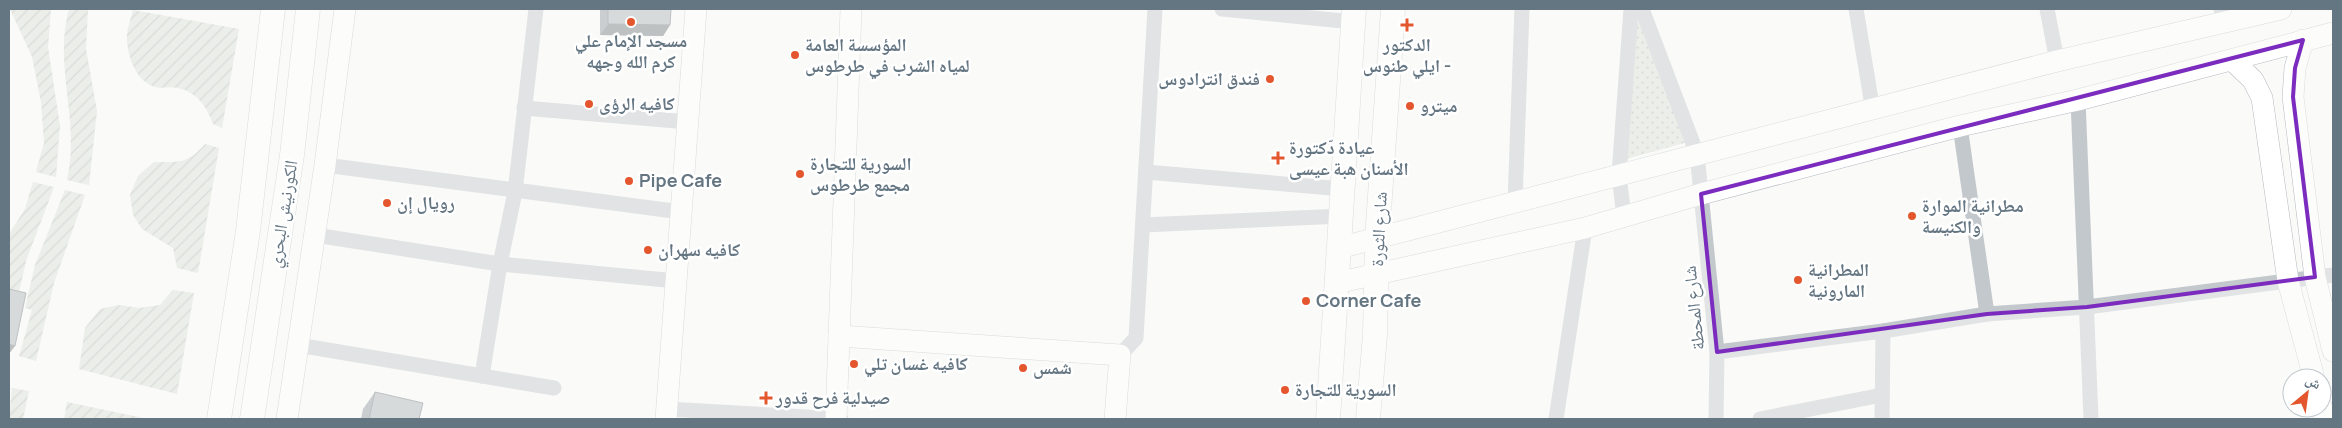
<svg xmlns="http://www.w3.org/2000/svg" width="2342" height="428" viewBox="0 0 2342 428" font-family="Manrope,'Noto Naskh Arabic',sans-serif">
	<defs>
		<pattern id="park-dots" width="8" height="8" patternUnits="userSpaceOnUse" patternTransform="scale(1.25)"><rect width="8" height="8" fill="#dadfd7"/><path d="M2 2h.1M6 6h.1" fill="none" stroke="#b4b9b4" stroke-width="1.8" stroke-linecap="round"/></pattern>
		<pattern id="garden-furrows" width="10" height="10" patternUnits="userSpaceOnUse" patternTransform="scale(1.25)"><rect width="10" height="10" fill="#dadfd7"/><path d="M-1 1l2-2M0 10L10 0M9 11l2-2" fill="none" stroke="#b4b9b4"/></pattern>
	</defs>
	<rect width="100%" height="100%" fill="#fafaf8"/>
	<polygon fill="url(#park-dots)" points="1638,9 1688,142 1626,159"/>
	<g fill="url(#garden-furrows)">
		<polygon points="10,9 51,9 48,47 60,126 56,177 36,172 44,143 41,102 32,57"/>
		<path d="M69 9H88L86 49 97 111 89 185 67 180C81 123 53 66 69 9Z"/>
		<path d="M133 10 239 29 222 128 213 124C207 107 197 92 178 88 170 86 162 89 155 87 136 81 128 58 127 40 126 31 131 19 133 10Z"/>
		<path d="M205 144 219 148 198 273 177 268 173 248 142 229 133 215 130 195 138 176 154 162C180 162 188 164 205 144Z"/>
		<polygon points="33,182 54,187 26,261 16,306 9,305 9,234 25,209"/>
		<polygon points="65,190 85,195 54,283 36,361 19,356 32,310 25,308 35,265"/>
		<polygon points="173,290 194,293 177,394 79,369 85,328 100,309 119,305 139,308 160,305"/>
		<polygon points="12,388 29,391 23,419 9,419"/>
		<polygon points="67,402 148,419 64,419"/>
	</g>
	<g fill="none" stroke-linecap="round" stroke-linejoin="round">
		<defs>
			<g id="secondary">
				<polyline points="2303,40 2295,68 2293,97 2315,277 2333,351"/>
				<polyline points="2232,60 2253,80 2262,98 2288,281 2314,378"/>
				<polyline points="1339,248 2057,61 2281,9"/>
				<polyline points="1336,283 1585,228 1701,194 1960,126 2078,100 2333,33"/>
				<polyline points="839,336 1120,355 1115,419"/>
				<polyline points="2322,408 2325,419"/>
				<polyline points="287,419 325,165 345,9"/>
				<polyline points="666,419 696,9"/>
				<polyline points="836,419 851,9"/>
			</g>
			<g id="primary">
				<polyline points="219,419 248,231 273,9"/>
				<polyline points="252,419 292,155 308,9"/>
				<polyline points="1328,419 1354,9"/>
				<polyline points="1368,419 1375,335 1377,239 1393,9"/>
			</g>
		</defs>
		<use href="#secondary" stroke="#b3babf" stroke-width="22"/>
		<use href="#primary" stroke="#b5babe" stroke-width="25"/>
		<g stroke="#c3c8cc" stroke-width="15">
			<polyline points="1222,9 1353,22"/>
			<polyline points="1642,9 1697,154 1717,352 1716,419"/>
			<polyline points="1856,9 1873,111"/>
			<polyline points="2047,9 2057,61"/>
			<polyline points="2221,9 2225,24"/>
			<polyline points="2078,100 2091,419"/>
			<polyline points="524,108 688,122"/>
			<polyline points="1960,126 1987,314"/>
			<polyline points="325,165 681,212"/>
			<polyline points="1146,172 1343,189"/>
			<polyline points="1515,202 1522,9"/>
			<polyline points="1624,217 1619,175 1631,9"/>
			<polyline points="1143,225 1341,216"/>
			<polyline points="315,235 500,264 676,281"/>
			<polyline points="298,345 554,388"/>
			<polyline points="1717,352 1883,331 1987,314 2087,307 2333,275"/>
			<polyline points="1120,355 1136,338 1155,9"/>
			<polyline points="482,376 500,264 515,192 536,9"/>
			<polyline points="667,409 841,419"/>
			<polyline points="1556,419 1585,228"/>
			<polyline points="1760,419 1882,395"/>
			<polyline points="1882,419 1883,331"/>
		</g>
		<use href="#secondary" stroke="#fff" stroke-width="21"/>
		<use href="#primary" stroke="#fff" stroke-width="24"/>
	</g>
	<g fill="#929a9f">
		<polygon points="600,9 671,9 670,25 663,36 600,35"/>
		<polygon points="375,392 419,419 361,419 363,409"/>
	</g>
	<g fill="#777d82">
		<polygon points="608,24 670,25 663,36 600,35"/>
		<polygon points="9,344 15,346 9,354"/>
	</g>
	<g fill="#aab3b9" stroke="#777d82">
		<polygon points="608,9 671,9 670,25 608,24"/>
		<polygon points="9,289 26,293 15,346 9,344"/>
		<polygon points="375,392 423,403 419,419 369,419"/>
	</g>
	<path d="M0 0H2342V428H0ZM2303 40 2295 68 2293 97 2315 277 2087 307 1987 314 1717 352 1701 194Z" fill="#fafaf8" fill-opacity=".55" fill-rule="evenodd"/>
	<path fill="none" stroke="#7b2cbf" stroke-width="4" stroke-linejoin="round" d="M2303 40 2295 68 2293 97 2315 277 2087 307 1987 314 1717 352 1701 194Z"/>
	<g fill="#e4572e" stroke="#fff" stroke-width="2">
		<circle cx="631" cy="22" r="5"/>
		<path d="M1404.5 17.5h5v5h5v5h-5v5h-5v-5h-5v-5h5z"/>
		<circle cx="795" cy="55" r="5"/>
		<circle cx="1270" cy="79" r="5"/>
		<circle cx="589" cy="104" r="5"/>
		<circle cx="1410" cy="106" r="5"/>
		<path d="M1275.5 150.5h5v5h5v5h-5v5h-5v-5h-5v-5h5z"/>
		<circle cx="800" cy="174" r="5"/>
		<circle cx="629" cy="181" r="5"/>
		<circle cx="387" cy="203" r="5"/>
		<circle cx="1912" cy="216" r="5"/>
		<circle cx="648" cy="250" r="5"/>
		<circle cx="1798" cy="280" r="5"/>
		<circle cx="1306" cy="301" r="5"/>
		<circle cx="854" cy="364" r="5"/>
		<circle cx="1023" cy="368" r="5"/>
		<circle cx="1285" cy="390" r="5"/>
		<path d="M763.5 390.5h5v5h5v5h-5v5h-5v-5h-5v-5h5z"/>
	</g>
	<g text-anchor="middle" stroke-width="5" stroke-linejoin="round" paint-order="stroke">
		<g font-size="18" font-weight="bold" fill="#657683" stroke="#fff" text-anchor="start">
			<text x="631" y="47" text-anchor="middle">مسجد الإمام علي<tspan x="631" dy="21">كرم الله وجهه</tspan></text>
			<text x="805" y="51">المؤسسة العامة<tspan x="805" dy="21">لمياه الشرب في طرطوس</tspan></text>
			<text x="1407" y="51" text-anchor="middle">الدكتور<tspan x="1407" dy="21">ايلي طنوس -</tspan></text>
			<text x="1260" y="85" text-anchor="end">فندق انترادوس</text>
			<text x="599" y="110">كافيه الرؤى</text>
			<text x="1420" y="112">ميترو</text>
			<text x="1289" y="154">عيادة دّكتورة<tspan x="1289" dy="21">الأسنان هبة عيسى</tspan></text>
			<text x="810" y="170">السورية للتجارة<tspan x="810" dy="21">مجمع طرطوس</tspan></text>
			<text x="639" y="187">Pipe Cafe</text>
			<text x="397" y="209">رويال إن</text>
			<text x="1922" y="212">مطرانية الموارة<tspan x="1922" dy="21">والكنيسة</tspan></text>
			<text x="658" y="256">كافيه سهران</text>
			<text x="1808" y="276">المطرانية<tspan x="1808" dy="21">المارونية</tspan></text>
			<text x="1316" y="307">Corner Cafe</text>
			<text x="864" y="370">كافيه غسان تلي</text>
			<text x="1033" y="374">شمس</text>
			<text x="1295" y="396">السورية للتجارة</text>
			<text x="776" y="404">صيدلية فرح قدور</text>
		</g>
		<g font-size="18" fill="#657683" stroke="#fff">
			<text transform="translate(283 214) rotate(-81)" y="6">الكورنيش البحري</text>
			<text transform="translate(1379 229) rotate(-87)" y="6">شارع الثورة</text>
			<text transform="translate(1694 308) rotate(-96)" y="6">شارع المحطة</text>
		</g>
	</g>
	<rect width="2342" height="428" fill="none" stroke="#657683" stroke-width="20"/>
	<g transform="translate(2307 393) rotate(29)"><circle r="24" fill="#ffffff" stroke="#c1c8cd"/>
	<path d="M0-4L9 19L0 12L-9 19Z" fill="#e4572e"/>
	<text y="-8" font-size="14" font-weight="bold" text-anchor="middle" fill="#657683">ش</text>
	</g>
</svg>
